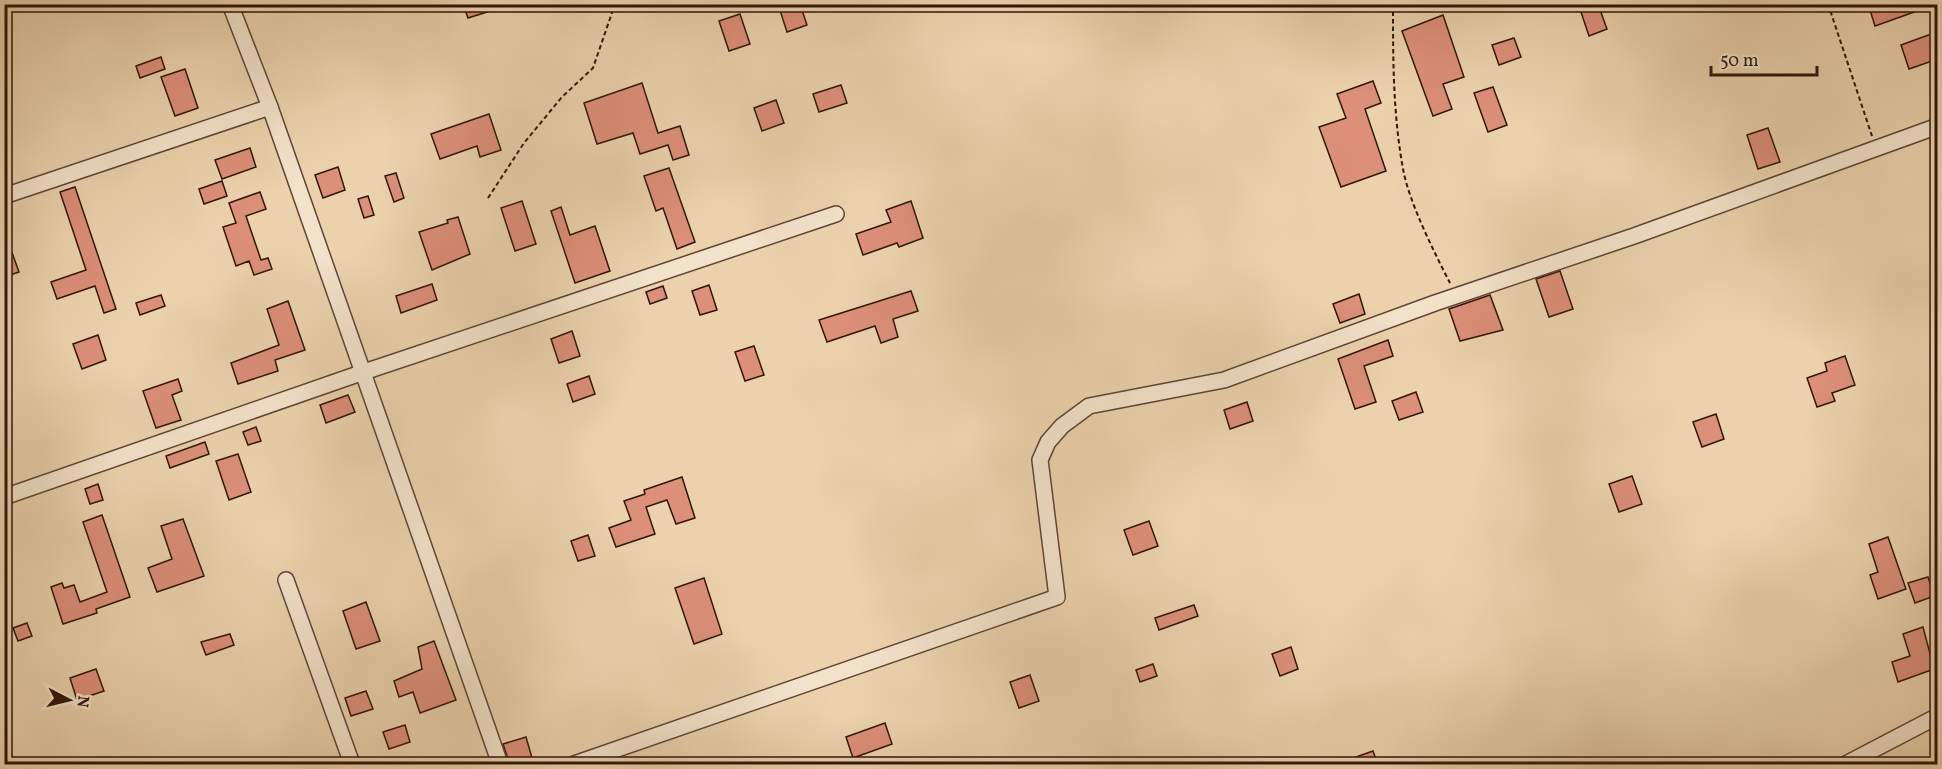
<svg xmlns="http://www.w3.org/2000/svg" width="1942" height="769" viewBox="0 0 1942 769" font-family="Vollkorn,serif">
	<rect width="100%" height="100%" fill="#ebd2ad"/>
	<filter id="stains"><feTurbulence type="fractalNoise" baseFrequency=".00333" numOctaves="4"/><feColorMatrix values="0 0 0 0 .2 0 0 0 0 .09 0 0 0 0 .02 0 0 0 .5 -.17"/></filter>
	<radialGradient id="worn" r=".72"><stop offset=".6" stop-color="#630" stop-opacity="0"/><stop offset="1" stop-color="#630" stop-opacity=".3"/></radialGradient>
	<g fill="#dc8f79" stroke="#30160b" stroke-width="1.5">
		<polygon points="463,4 502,4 503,7 468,18"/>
		<polygon points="778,4 800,4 807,25 787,32"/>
		<polygon points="1594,4 1598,4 1607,29 1589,36 1580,9"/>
		<polygon points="1877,4 1930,4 1931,6 1875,26 1869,7"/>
		<polygon points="740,14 750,44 729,51 719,21"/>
		<polygon points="1443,15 1464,77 1443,84 1452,109 1433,116 1402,31"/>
		<polygon points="1934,33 1938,43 1938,59 1909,69 1901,45"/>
		<polygon points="1514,38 1521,57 1499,65 1492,45"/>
		<polygon points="161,57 165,69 140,78 136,66"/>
		<polygon points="185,69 198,108 175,116 161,77"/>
		<polygon points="1373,81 1381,103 1365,109 1386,171 1341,187 1319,127 1346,118 1337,94"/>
		<polygon points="642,83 658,133 680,126 689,155 673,160 668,145 640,154 633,133 597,144 584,103"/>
		<polygon points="841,85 847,103 819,112 813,94"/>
		<polygon points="1493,87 1507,125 1488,132 1474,93"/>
		<polygon points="776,100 784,123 762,131 754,108"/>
		<polygon points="489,114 501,150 480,157 477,146 440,159 431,134"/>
		<polygon points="1768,128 1780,162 1758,169 1747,135"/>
		<polygon points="250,148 256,167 222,179 215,160"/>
		<polygon points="338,167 345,190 323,198 315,175"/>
		<polygon points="669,168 695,242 677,249 663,208 656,211 644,176"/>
		<polygon points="396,173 404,198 394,202 385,176"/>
		<polygon points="222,181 227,196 204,204 199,189"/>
		<polygon points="75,187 116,309 104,313 95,286 57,299 51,282 86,270 60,192"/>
		<polygon points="260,192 266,209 246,216 261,260 268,258 272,269 254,275 249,261 236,266 223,227 236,223 229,203"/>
		<polygon points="368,196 374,215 364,218 358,199"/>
		<polygon points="522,201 536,244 515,251 501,208"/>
		<polygon points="911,201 923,238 899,247 897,243 863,255 856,234 891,222 886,210"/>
		<polygon points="561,207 570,235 595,226 610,271 575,283 551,211"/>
		<polygon points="458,217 470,254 432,270 419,232 448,223 447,220"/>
		<polygon points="6,236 19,272 4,277 4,237"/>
		<polygon points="1560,271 1573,309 1549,317 1536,279"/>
		<polygon points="432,284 437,300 401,313 396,296"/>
		<polygon points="709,285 717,310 700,315 692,291"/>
		<polygon points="663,286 667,298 650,304 646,292"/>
		<polygon points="911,291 918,311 893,319 898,337 881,343 875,326 827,342 819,320"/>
		<polygon points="1359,294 1365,314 1340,323 1333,304"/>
		<polygon points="161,295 165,306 140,315 136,303"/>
		<polygon points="1490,295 1503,330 1460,341 1449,309"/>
		<polygon points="288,301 305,350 275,360 278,371 238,384 231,363 279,345 267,309"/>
		<polygon points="572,331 580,356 559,363 551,339"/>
		<polygon points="98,335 106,360 82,369 73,344"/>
		<polygon points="1388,340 1393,356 1364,366 1376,402 1355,409 1338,359"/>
		<polygon points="754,346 764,375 745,381 735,352"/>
		<polygon points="1845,356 1855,385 1832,393 1835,401 1817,407 1807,378 1827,371 1825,363"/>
		<polygon points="589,376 595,394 573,402 567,384"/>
		<polygon points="178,379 182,391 172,395 181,420 156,428 143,391"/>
		<polygon points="1416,392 1423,412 1399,420 1392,401"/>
		<polygon points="348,395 355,412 326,423 320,405"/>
		<polygon points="1247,402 1253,421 1230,429 1224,410"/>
		<polygon points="1716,414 1724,439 1702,447 1693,422"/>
		<polygon points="256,427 261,441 248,445 243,432"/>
		<polygon points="205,442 209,454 170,468 166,456"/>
		<polygon points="238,454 251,492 229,500 216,461"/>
		<polygon points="1632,476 1642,504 1619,512 1609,484"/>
		<polygon points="682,477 695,518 676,524 667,500 646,507 655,534 616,547 609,528 631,520 624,501 645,494 644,490"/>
		<polygon points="98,484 103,500 90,504 85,489"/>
		<polygon points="102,515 130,597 96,609 97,613 63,624 51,587 62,583 64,588 74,585 80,602 107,592 83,522"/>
		<polygon points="183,519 204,576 157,592 148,568 172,559 161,526"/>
		<polygon points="1149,521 1158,546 1133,555 1124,530"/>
		<polygon points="588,535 595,556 578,561 571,541"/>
		<polygon points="1888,537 1906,589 1878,599 1870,575 1878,572 1869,544"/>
		<polygon points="1928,577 1934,596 1915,603 1908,583"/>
		<polygon points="704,578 722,634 694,644 675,588"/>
		<polygon points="366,602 380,641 356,649 343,611"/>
		<polygon points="1194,605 1198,616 1159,630 1155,618"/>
		<polygon points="27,623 32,636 18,641 13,628"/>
		<polygon points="1923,627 1934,669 1898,682 1892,662 1910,656 1903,634"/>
		<polygon points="230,634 234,645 206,655 201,642"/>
		<polygon points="434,641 456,700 420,713 413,692 399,697 394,681 422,669 418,647"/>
		<polygon points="1291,647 1298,669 1280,676 1272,654"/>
		<polygon points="1153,664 1157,676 1140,682 1136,670"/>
		<polygon points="96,669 104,691 77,700 70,678"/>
		<polygon points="1030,675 1039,701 1019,708 1010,682"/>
		<polygon points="366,691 373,709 351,716 345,698"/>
		<polygon points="885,723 892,744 853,758 846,737"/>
		<polygon points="405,725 410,742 389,749 383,732"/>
		<polygon points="526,737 534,765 510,765 503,744"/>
		<polygon points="1373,751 1378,765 1339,765 1339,763"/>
	</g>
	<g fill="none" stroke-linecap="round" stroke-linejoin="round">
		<defs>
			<g id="minor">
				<polyline points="230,4 270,107 500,764"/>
				<polyline points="4,196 270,107"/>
				<polyline points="4,497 361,373 836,214"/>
				<polyline points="286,580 352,764"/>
				<polyline points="574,764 1057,597 1040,460 1048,442 1062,426 1089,406 1224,380 1435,303 1634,236 1938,126"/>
				<polyline points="1846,764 1938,716"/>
			</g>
		</defs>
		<use href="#minor" stroke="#5f4534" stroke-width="18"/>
		<g stroke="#30160b" stroke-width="2" stroke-dasharray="4.5 3" stroke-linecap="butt">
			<path d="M1393 4C1393 60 1393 114 1403 169 1409 202 1434 252 1450 283"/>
			<polyline points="1828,4 1872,136"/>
			<polyline points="488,198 524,143 562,97 593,68 615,4"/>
		</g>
		<use href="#minor" stroke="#f2e2ca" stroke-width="15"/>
	</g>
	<rect width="1942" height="769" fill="none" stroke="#ebd2ad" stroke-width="24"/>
	<rect x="6" y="6" width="1930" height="757" fill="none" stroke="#30160b" stroke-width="3"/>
	<rect x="12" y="12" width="1918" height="745" fill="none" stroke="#30160b" stroke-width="1.5"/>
	<g transform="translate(69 700) rotate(97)" stroke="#f2e2ca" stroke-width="4.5" paint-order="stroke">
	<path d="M0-4.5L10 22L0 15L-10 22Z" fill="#30160b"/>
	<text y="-9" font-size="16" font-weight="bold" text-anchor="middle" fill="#30160b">N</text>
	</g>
	<path d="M1711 66v9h106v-9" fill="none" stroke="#30160b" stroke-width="3"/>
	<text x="1720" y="66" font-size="18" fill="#30160b" stroke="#f2e2ca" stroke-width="4.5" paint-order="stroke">50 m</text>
	<rect width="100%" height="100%" filter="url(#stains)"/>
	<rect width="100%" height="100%" fill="url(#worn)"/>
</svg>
